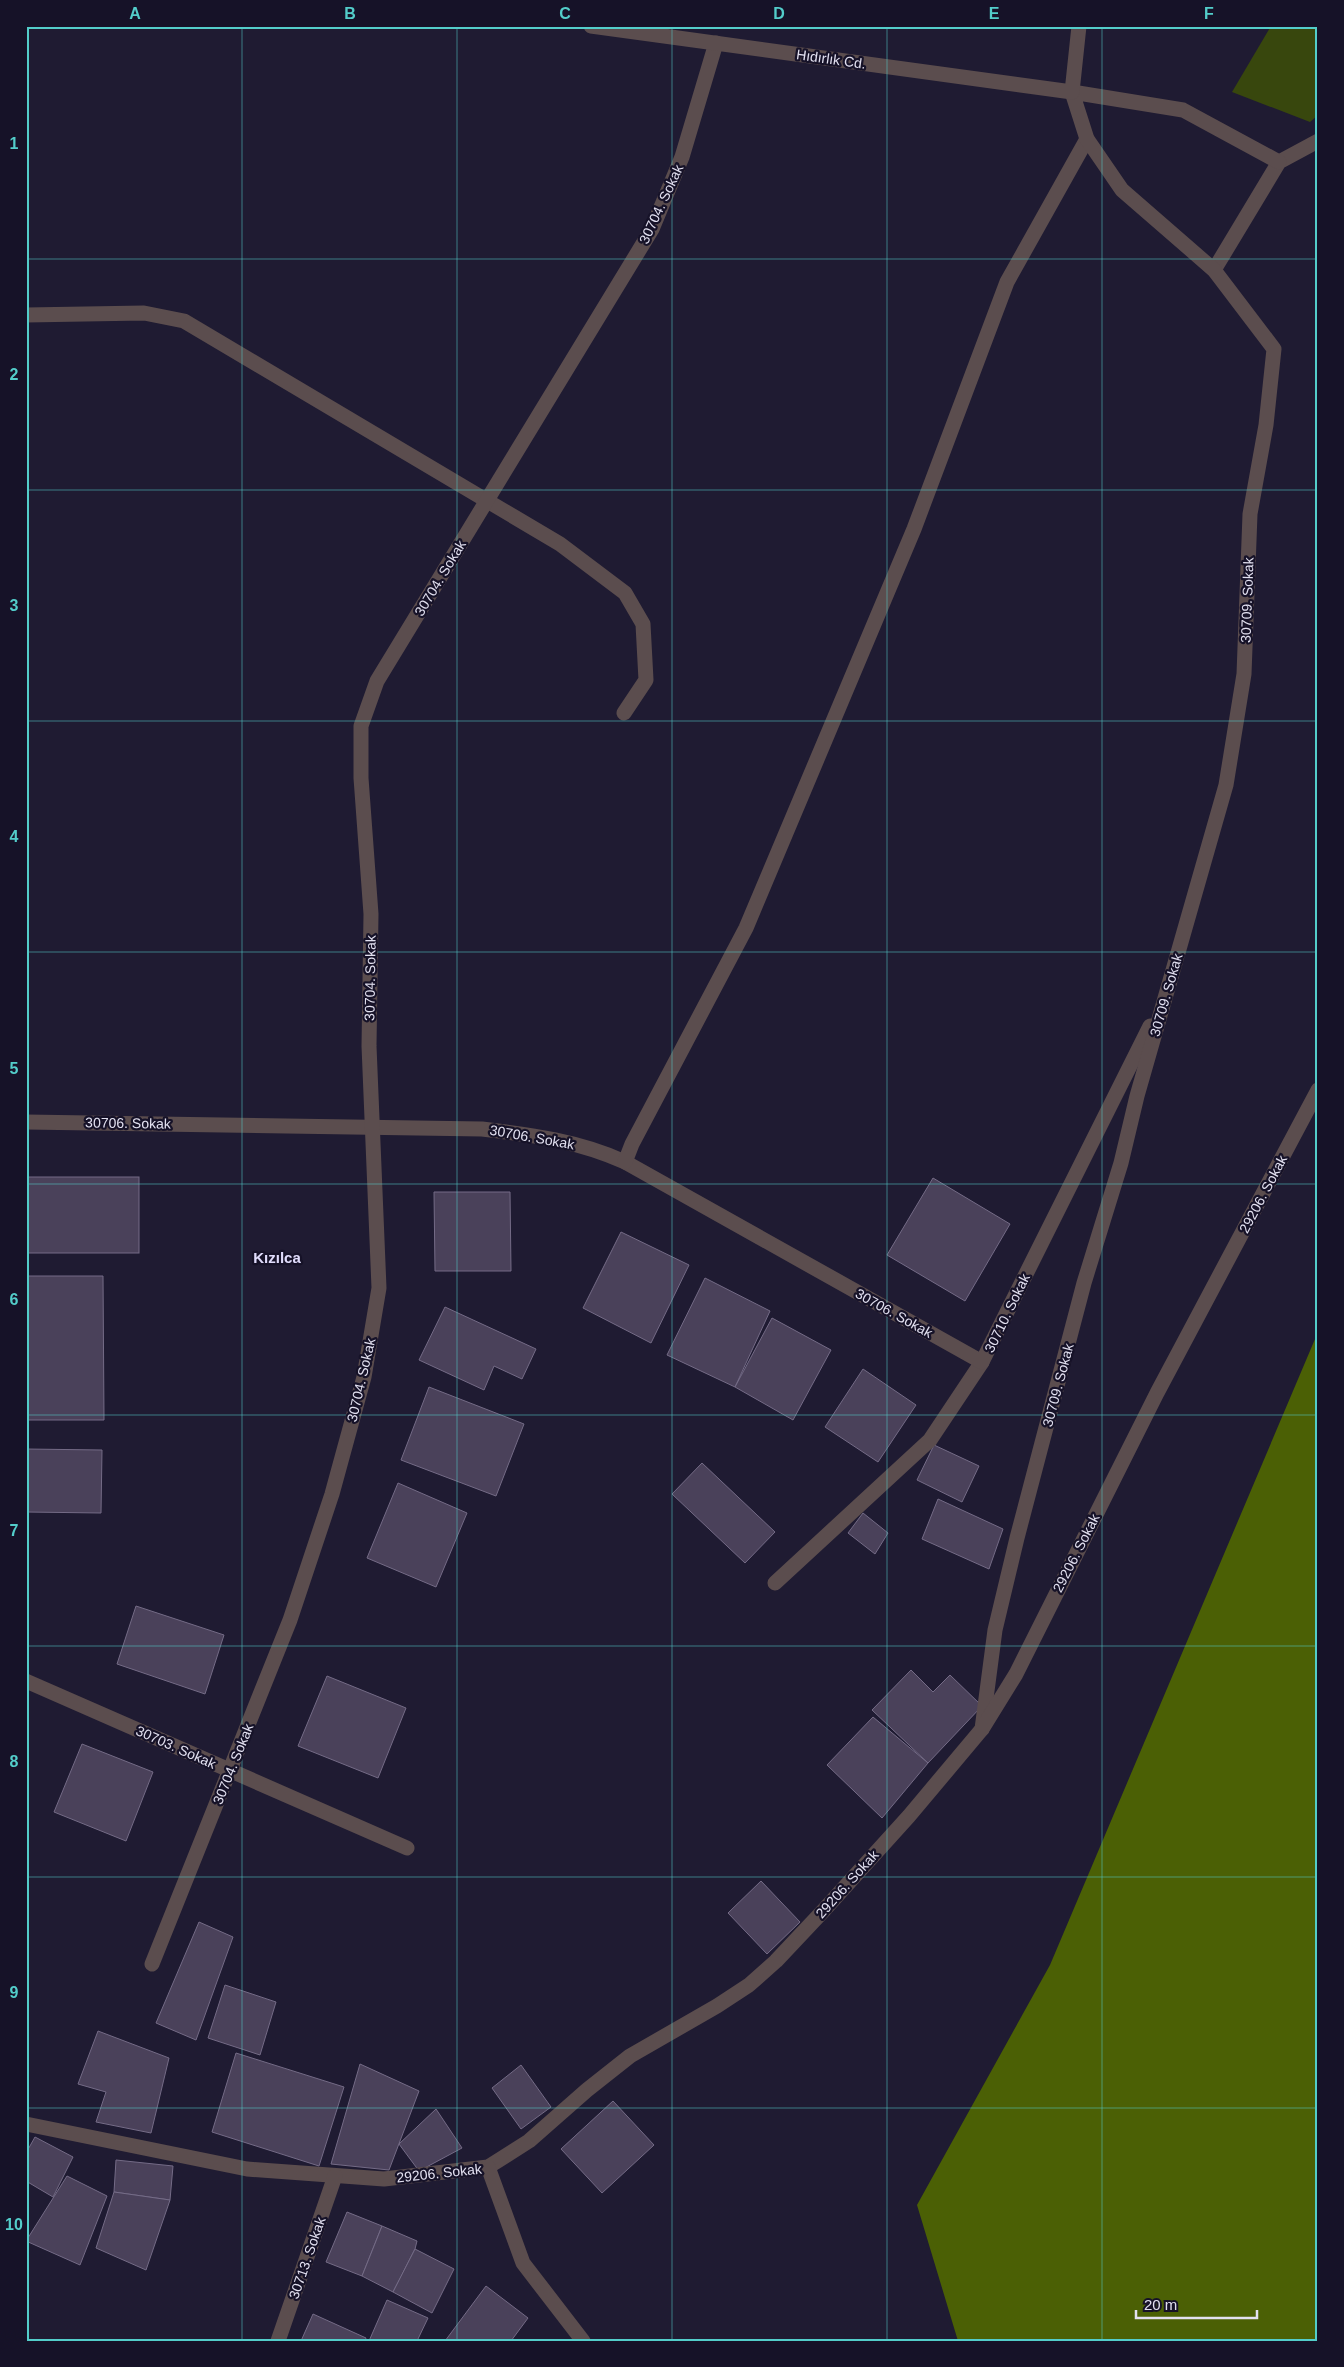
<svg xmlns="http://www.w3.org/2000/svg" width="1344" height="2367" viewBox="0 0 1344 2367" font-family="Helvetica,sans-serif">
	<rect width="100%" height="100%" fill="#1f1b32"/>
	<polygon fill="#38470d" points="1271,26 1318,26 1318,115 1310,122 1232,92"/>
	<polygon fill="#4b6005" points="1318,1332 1318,2341 958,2341 917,2205 1050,1965"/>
	<g fill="#4a415a" stroke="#746b86">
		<rect x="26" y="1177" width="113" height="76"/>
		<polygon points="933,1178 1010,1224 965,1301 887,1255"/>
		<polygon points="434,1192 510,1192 511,1271 435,1271"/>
		<polygon points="621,1232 689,1265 651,1343 583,1308"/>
		<polygon points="26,1276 103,1276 104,1420 26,1420"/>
		<polygon points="705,1278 770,1311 735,1387 667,1355"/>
		<polygon points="445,1307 536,1349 522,1379 494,1366 484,1390 419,1360"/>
		<polygon points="772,1318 831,1350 793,1420 735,1387"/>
		<polygon points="863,1369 916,1405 878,1462 825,1427"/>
		<polygon points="429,1387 524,1424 496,1496 401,1460"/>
		<polygon points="934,1445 979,1466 962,1502 917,1480"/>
		<polygon points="26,1449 102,1450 101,1513 26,1512"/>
		<polygon points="702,1463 775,1532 745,1563 672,1494"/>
		<polygon points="398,1483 467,1513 436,1587 367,1558"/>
		<polygon points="938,1499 1003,1529 989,1569 922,1539"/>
		<polygon points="863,1513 888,1533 875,1554 848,1533"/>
		<polygon points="136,1606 224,1635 205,1694 117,1664"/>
		<polygon points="911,1670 933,1692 950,1675 982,1706 928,1763 872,1710"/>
		<polygon points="327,1676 406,1708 378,1778 298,1746"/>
		<polygon points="873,1717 928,1763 882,1818 827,1765"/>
		<polygon points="82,1744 153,1772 126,1841 54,1812"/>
		<polygon points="761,1881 800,1922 767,1954 728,1913"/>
		<polygon points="199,1922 233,1937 196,2040 156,2023"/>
		<polygon points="225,1985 276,2002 260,2055 208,2038"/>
		<polygon points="98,2031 169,2058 151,2133 96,2122 106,2092 78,2084"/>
		<polygon points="236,2053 344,2087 319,2166 212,2132"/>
		<polygon points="360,2064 419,2091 389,2170 331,2164"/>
		<polygon points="521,2065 551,2107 521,2129 492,2088"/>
		<polygon points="613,2101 654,2145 602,2193 561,2149"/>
		<polygon points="436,2109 462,2148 419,2171 399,2144"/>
		<polygon points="35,2137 73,2157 53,2197 26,2181 26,2153"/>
		<polygon points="116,2160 173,2166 170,2200 114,2192"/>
		<polygon points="67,2176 107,2196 80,2265 26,2241"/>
		<polygon points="114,2192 170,2200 146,2270 96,2248"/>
		<polygon points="347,2212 382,2226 362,2276 326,2262"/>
		<polygon points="382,2226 417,2241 415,2249 393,2292 362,2276"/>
		<polygon points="415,2249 454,2269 432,2313 393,2292"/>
		<polygon points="486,2286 528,2318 511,2341 445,2341"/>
		<polygon points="387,2300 428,2318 417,2341 369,2341"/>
		<polygon points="313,2314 366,2338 365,2341 301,2341"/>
	</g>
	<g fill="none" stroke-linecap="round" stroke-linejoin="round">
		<polyline stroke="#5b4d4e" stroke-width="15" points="775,1583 930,1440 982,1362"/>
		<g stroke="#5b4d4e" stroke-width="15">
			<polyline points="1214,270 1279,162 1318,141"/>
			<polyline points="26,315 144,313 184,321 560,544 625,593 643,624 646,680 624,713"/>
			<path d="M26 1122 482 1129C532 1135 579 1141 625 1162L982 1362 1150 1026"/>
			<polyline points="625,1162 632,1144 746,928 914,529 1007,282 1087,139"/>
			<polyline points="26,1681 407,1848"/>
			<polyline points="982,1729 995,1630 1017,1538 1084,1283 1121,1163 1137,1096 1226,785 1244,674 1250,514 1266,425 1274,349 1214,270 1122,190 1087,139 1072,92 1183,110 1279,162"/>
			<polyline points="152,1964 290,1620 332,1494 364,1377 379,1288 369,1046 371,914 361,778 361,726 377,681 652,229 682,157 716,43"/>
			<polyline points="26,2124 247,2169 384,2179 488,2167 529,2141 587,2090 630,2056 717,2006 749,1985 776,1961 824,1910 909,1816 982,1729 1016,1674 1157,1393 1318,1090"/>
			<polyline points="488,2167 523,2263 583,2341"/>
			<polyline points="278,2341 335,2176"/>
		</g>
		<polyline stroke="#5b4d4e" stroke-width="15" points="591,26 1072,92 1079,26"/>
	</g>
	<path fill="none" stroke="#53cdca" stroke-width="1" stroke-opacity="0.55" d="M242 26V2341M457 26V2341M672 26V2341M887 26V2341M1102 26V2341M26 259H1318M26 490H1318M26 721H1318M26 952H1318M26 1184H1318M26 1415H1318M26 1646H1318M26 1877H1318M26 2108H1318"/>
	<g text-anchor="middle" stroke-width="4.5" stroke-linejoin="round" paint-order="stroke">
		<g font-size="14" fill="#e2e0f0" stroke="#161228">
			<text transform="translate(831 59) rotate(8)" y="5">Hıdırlık Cd.</text>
			<text transform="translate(661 204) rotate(-65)" y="5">30704. Sokak</text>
			<text transform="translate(440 578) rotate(-59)" y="5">30704. Sokak</text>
			<text transform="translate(1247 600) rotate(-88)" y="5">30709. Sokak</text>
			<text transform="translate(370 978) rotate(-89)" y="5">30704. Sokak</text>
			<text transform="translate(1166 995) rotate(-74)" y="5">30709. Sokak</text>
			<text transform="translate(128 1123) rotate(1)" y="5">30706. Sokak</text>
			<text transform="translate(532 1137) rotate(10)" y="5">30706. Sokak</text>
			<text transform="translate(1263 1194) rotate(-62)" y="5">29206. Sokak</text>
			<text transform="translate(894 1313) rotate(29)" y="5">30706. Sokak</text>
			<text transform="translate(1007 1313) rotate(-64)" y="5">30710. Sokak</text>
			<text transform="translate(361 1380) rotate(-77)" y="5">30704. Sokak</text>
			<text transform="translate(1058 1385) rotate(-75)" y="5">30709. Sokak</text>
			<text transform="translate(1076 1553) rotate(-63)" y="5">29206. Sokak</text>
			<text transform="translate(176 1747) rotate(24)" y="5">30703. Sokak</text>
			<text transform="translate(233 1764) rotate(-68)" y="5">30704. Sokak</text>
			<text transform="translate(847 1884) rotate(-48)" y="5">29206. Sokak</text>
			<text transform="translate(439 2173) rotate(-6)" y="5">29206. Sokak</text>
			<text transform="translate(307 2258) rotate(-71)" y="5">30713. Sokak</text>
		</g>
		<g font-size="15" font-weight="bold" fill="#e0dcfc" stroke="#161228">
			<text x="277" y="1263">Kızılca</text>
		</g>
	</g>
	<rect width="1344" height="2367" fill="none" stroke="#161228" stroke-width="55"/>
	<path d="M1136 2310v8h121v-8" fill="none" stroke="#e2e0f0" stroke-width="2.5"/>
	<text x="1144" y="2310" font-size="15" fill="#e2e0f0" stroke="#161228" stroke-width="4" paint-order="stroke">20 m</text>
	<rect x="28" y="28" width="1288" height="2312" fill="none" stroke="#53cdca" stroke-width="2"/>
	<g font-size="16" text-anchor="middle" font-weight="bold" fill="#53cdca">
		<text x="135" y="19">A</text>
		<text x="350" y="19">B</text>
		<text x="565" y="19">C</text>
		<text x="779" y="19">D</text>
		<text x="994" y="19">E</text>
		<text x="1209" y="19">F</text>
		<text x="14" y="149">1</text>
		<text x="14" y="380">2</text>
		<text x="14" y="611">3</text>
		<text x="14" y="842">4</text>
		<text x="14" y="1074">5</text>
		<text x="14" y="1305">6</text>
		<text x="14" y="1536">7</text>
		<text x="14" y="1767">8</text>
		<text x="14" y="1998">9</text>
		<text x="14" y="2230">10</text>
	</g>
</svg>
